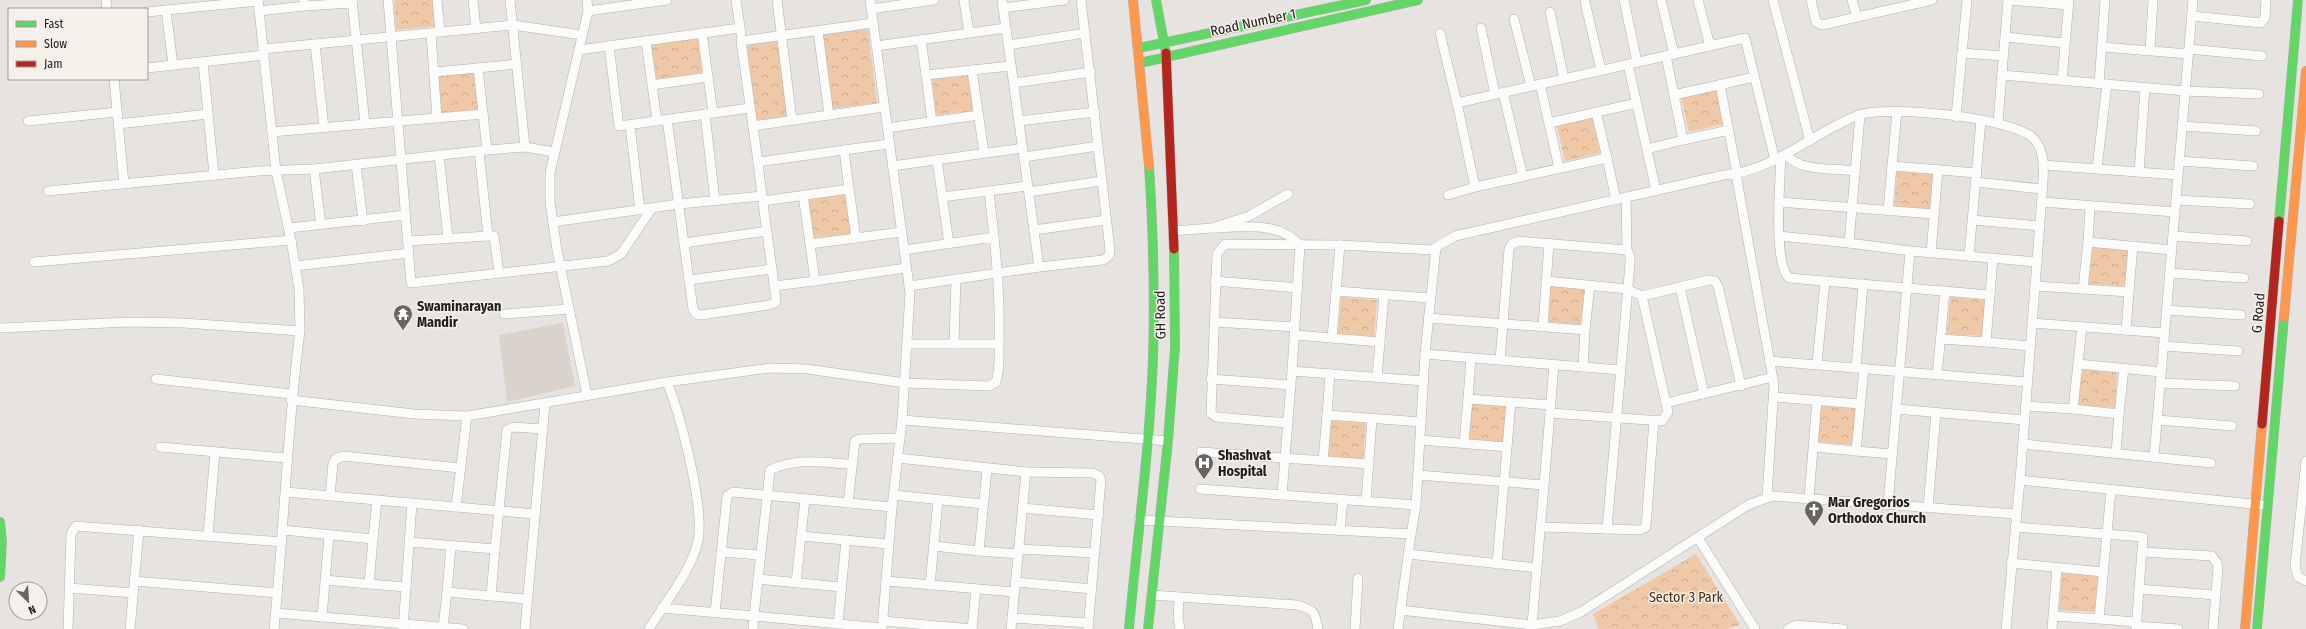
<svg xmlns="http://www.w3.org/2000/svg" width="2306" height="629" viewBox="0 0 2306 629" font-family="'Fira Sans Condensed',sans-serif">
	<defs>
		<pattern id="park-crowns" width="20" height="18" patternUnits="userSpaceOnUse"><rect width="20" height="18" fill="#efc9a7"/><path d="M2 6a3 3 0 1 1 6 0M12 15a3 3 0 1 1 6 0" fill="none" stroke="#cdac8f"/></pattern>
	</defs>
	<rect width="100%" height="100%" fill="#e6e3e0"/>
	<polygon fill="#d9d3cc" points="563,323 575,386 507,402 499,335"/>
	<g fill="url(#park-crowns)">
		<polygon points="394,0 434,0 436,26 396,30"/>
		<polygon points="868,29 877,103 831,109 822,35"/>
		<polygon points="698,37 702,73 656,79 651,43"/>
		<polygon points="778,41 787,116 756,120 747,45"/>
		<polygon points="475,72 478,110 440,113 437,75"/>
		<polygon points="968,75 973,111 936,115 932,79"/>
		<polygon points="1717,89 1725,124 1689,132 1681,97"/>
		<polygon points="1592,118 1600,153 1565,161 1557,126"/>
		<polygon points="1897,170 1933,173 1930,209 1894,207"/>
		<polygon points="847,194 851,234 812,238 807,199"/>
		<polygon points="2092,247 2128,250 2126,286 2089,284"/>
		<polygon points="1549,286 1585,288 1582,325 1546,322"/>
		<polygon points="1341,297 1377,300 1374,336 1338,334"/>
		<polygon points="1950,297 1986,300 1984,336 1947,334"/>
		<polygon points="2081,369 2117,371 2115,408 2078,405"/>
		<polygon points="1471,403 1507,406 1504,442 1468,440"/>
		<polygon points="1820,406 1856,408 1854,445 1817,442"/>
		<polygon points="1330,420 1366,423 1363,459 1327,457"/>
		<polygon points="1696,554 1740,625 1726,629 1599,629 1593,614"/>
		<polygon points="2062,573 2098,576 2095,612 2059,610"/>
	</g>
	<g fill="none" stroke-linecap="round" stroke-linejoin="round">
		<defs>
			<g id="street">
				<polyline points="106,0 107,9"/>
				<polyline points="352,0 365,124"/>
				<polyline points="388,0 411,283 608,261 621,254 652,208"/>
				<polyline points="437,0 440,32"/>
				<polyline points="473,0 476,29"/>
				<polyline points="510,0 525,147"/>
				<polyline points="587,0 588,11 550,173 550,202 557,250 587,395"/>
				<polyline points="736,0 741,34"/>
				<polyline points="777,0 792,120"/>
				<polyline points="870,0 910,293 902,420 1168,441"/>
				<polyline points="964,0 969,33"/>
				<polyline points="1624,0 1637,62"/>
				<polyline points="1661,0 1674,54"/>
				<polyline points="1698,0 1710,46"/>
				<polyline points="1773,0 1810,141"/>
				<polyline points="1811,0 1816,22 1822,25 1932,0"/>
				<polyline points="1852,0 1857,17"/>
				<polyline points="2008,0 2068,5"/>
				<polyline points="1585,2 1601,70"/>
				<polyline points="304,6 352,3"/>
				<polyline points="1003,8 1064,0"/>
				<polyline points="871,9 934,0"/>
				<polyline points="166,10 173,65"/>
				<polyline points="259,11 304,6 304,0"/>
				<polyline points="588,11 667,0"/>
				<polyline points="147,12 258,1"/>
				<polyline points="1550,12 1564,79"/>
				<polyline points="2192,16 2261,23 2265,18 2266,0"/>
				<polyline points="1514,19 1531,86"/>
				<polyline points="1481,28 1495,94"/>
				<polyline points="818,31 829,115"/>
				<polyline points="431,33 437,118"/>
				<polyline points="702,33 713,113"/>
				<polyline points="1440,33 1457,103"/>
				<polyline points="2005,37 2065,43"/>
				<polyline points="921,40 926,75"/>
				<polyline points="646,41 657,121"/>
				<polyline points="315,44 324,128"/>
				<polyline points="1008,45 1085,33"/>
				<polyline points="609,46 619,126 750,108"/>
				<polyline points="876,46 1006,28"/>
				<polyline points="2102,47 2189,54"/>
				<polyline points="263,49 513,25 582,35"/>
				<polyline points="2189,49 2262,56"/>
				<polyline points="579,50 740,28"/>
				<polyline points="2150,50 2153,0"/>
				<polyline points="1962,53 2003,56"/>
				<polyline points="1666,56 1674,95 1754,77"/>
				<polyline points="203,62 214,175"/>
				<polyline points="1628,64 1656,191"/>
				<polyline points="147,68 264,55"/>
				<polyline points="434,72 478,68"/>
				<polyline points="2002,75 2185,91 2259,94"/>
				<polyline points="114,79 124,184"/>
				<polyline points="2062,80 2069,0"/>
				<polyline points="1014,83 1091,72"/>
				<polyline points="1540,84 1559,168"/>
				<polyline points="2099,84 2105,0"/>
				<polyline points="652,85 708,77"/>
				<polyline points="1720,85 1737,174"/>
				<polyline points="1503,92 1523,177"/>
				<polyline points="1897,111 1892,166 1977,173"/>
				<polyline points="1596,112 1607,158"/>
				<polyline points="705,114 715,201"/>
				<polyline points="1860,115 1849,243 1910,251 2037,262"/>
				<polyline points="1956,117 1967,0"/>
				<polyline points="28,121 117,112"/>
				<polyline points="1019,121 1095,112"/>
				<polyline points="932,122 926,75 972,70"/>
				<polyline points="1998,122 2008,0"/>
				<polyline points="1549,123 1637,103"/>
				<polyline points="118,124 208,114"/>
				<polyline points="630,125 640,210"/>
				<polyline points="753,126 884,107"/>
				<polyline points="2182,126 2256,131"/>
				<polyline points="887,128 979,115"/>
				<polyline points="272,132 483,114"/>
				<polyline points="1683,140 1729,130"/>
				<polyline points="1647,149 1683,140 1674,95"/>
				<polyline points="487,150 478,68 517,64"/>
				<polyline points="984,153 972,70 1011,66"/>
				<polyline points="439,155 448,238"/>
				<path d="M1786 155C1801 172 1833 168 1855 171"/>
				<polyline points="1024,157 1098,146"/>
				<path d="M1781 157C1780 181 1773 263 1789 278L1990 295"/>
				<polyline points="937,160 949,244"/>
				<polyline points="2179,161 2253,166"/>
				<polyline points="758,162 741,41 873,23"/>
				<polyline points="356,164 363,221"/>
				<polyline points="2043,165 2178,175"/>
				<polyline points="892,166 1023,148"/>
				<polyline points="2097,168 2107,84"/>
				<polyline points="314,169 321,225"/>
				<polyline points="2139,172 2145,88"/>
				<polyline points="1736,174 1774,385 1767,497"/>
				<polyline points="1976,182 2042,189"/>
				<polyline points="849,189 844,150 889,144"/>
				<polyline points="48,191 259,171 314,169 487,150 525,147 554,152"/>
				<polyline points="989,191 994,237"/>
				<polyline points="1029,192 1101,181"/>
				<polyline points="803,195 810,244"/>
				<polyline points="1448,195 1475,187"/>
				<polyline points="762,196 758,162 844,150"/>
				<polyline points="942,197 1028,186"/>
				<polyline points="1626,197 1627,250"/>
				<polyline points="1616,200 1607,158 1475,187 1457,103 1745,38 1775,160"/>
				<polyline points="2176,200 2250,204"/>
				<polyline points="763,201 849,189 856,238 901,232"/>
				<polyline points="1779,202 1934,214"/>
				<polyline points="2042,202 2175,212"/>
				<polyline points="2090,206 2088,242 2172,250"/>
				<polyline points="1888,210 1892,166"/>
				<polyline points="1973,220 2040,226"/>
				<path d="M553 222 679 204 762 196 776 299 775 303 769 305 701 315 696 314 693 309C684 246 676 183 667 119"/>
				<polyline points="289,228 406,215"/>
				<path d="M1212 228C1241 227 1279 221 1300 245L1292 371"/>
				<polyline points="1034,230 1106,220"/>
				<polyline points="1173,231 1212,228 1249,216 1288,194"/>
				<polyline points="488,236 494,236 499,273"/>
				<polyline points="1779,236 1849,243"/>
				<polyline points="2173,236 2247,241"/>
				<polyline points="856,238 810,244 815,281 906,268"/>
				<polyline points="408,241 488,236 479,151"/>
				<polyline points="684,243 767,231"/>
				<polyline points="1931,253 1938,169"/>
				<polyline points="1969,256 1981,120"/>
				<polyline points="1993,258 1986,342 2030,346"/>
				<polyline points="34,262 291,240"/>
				<polyline points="295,266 409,253"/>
				<polyline points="1039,267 1103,260 1109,256 1110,250 1081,0"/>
				<polyline points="2170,273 2244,278"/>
				<polyline points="689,280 772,269"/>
				<polyline points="1215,281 1298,288"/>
				<polyline points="1546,281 1627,289 1642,296"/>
				<polyline points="774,286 815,281"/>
				<polyline points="909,286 1039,267 1002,0"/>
				<polyline points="2035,286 2083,289 2088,242"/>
				<polyline points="1680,287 1704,394"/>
				<polyline points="2083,289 2129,292 2126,330"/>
				<polyline points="1336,291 1430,298"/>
				<polyline points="2129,292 2133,246"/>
				<polyline points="2166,310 2241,315"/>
				<polyline points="504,314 569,309"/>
				<polyline points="1428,318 1585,330 1583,367"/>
				<polyline points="1214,322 1295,327"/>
				<polyline points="2032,323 2164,333"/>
				<polyline points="1543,327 1549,243"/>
				<polyline points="2082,327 2073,409 2119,414 2116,453"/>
				<polyline points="0,328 130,322 184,323 300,331 299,289 291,240 276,171 258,0"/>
				<polyline points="1585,330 1590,285"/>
				<polyline points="1295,335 1380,342"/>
				<polyline points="1332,338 1340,245"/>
				<polyline points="1941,339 1986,342"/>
				<polyline points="907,344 999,344"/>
				<polyline points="954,344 956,279"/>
				<polyline points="2163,346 2238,351"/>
				<polyline points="1425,354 1620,370"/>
				<polyline points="1471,358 1468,399 1551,405"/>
				<polyline points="1500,360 1509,249 1512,244 1519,241 1627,250 1630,256 1630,263 1607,529"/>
				<polyline points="1770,361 2027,382"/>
				<polyline points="1554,364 1550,413 1662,421 1668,412 1642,296 1709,280 1715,281 1718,286 1741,386"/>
				<polyline points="1817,364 1825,281"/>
				<polyline points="2078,364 2161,372"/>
				<polyline points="1856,368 1863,284"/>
				<polyline points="1864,368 1856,451 1892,454"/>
				<polyline points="1330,374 1327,415 1421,422"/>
				<polyline points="1937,375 1945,291"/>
				<polyline points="1377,377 1384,295"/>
				<polyline points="156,379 291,394"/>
				<polyline points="1211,379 1291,385"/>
				<polyline points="2160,383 2235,386"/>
				<polyline points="1774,397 1860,404"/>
				<path d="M291 400 414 414 467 416 667 382 770 368 807 369 905 383 989 386 996 382C1000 370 999 358 999 345 1000 309 998 273 994 237L904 250"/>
				<polyline points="1666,403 1773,377"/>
				<polyline points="2025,406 2073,409"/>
				<polyline points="1896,409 2024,420"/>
				<polyline points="2119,414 2124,368"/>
				<polyline points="2157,420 2232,426"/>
				<polyline points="1288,423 1216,417 1211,413 1217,254 1225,244 1340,245 1434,250"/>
				<polyline points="1420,440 1507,447 1497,564"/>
				<polyline points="1464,443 1468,399"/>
				<polyline points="2023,444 2211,463"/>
				<polyline points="160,447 286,458"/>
				<polyline points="1507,447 1511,402"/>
				<polyline points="1814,447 1856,451"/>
				<polyline points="1201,452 1369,464"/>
				<polyline points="2154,457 2193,0"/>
				<polyline points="898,458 1026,472"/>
				<polyline points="1323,461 1327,415"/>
				<polyline points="2306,461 2295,566 2298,577 2306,581"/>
				<polyline points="987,469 979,551 1018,554"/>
				<polyline points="1418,475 1544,485 1532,625"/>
				<polyline points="1544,485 1550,413"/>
				<polyline points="1200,489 1282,495"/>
				<polyline points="2111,490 2099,619 2136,622"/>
				<polyline points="286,492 535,514"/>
				<polyline points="893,495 983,504"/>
				<polyline points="330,496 333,463 336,459 343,456 460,468"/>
				<polyline points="1809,497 1817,400"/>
				<polyline points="805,499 801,536 888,544"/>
				<polyline points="1366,501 1372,419"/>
				<polyline points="848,503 855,441 860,439 900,438"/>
				<polyline points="1888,504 1910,251"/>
				<polyline points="1416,505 1282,495 1292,371 1424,381"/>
				<polyline points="456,507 467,416"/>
				<polyline points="1928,507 1936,413"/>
				<polyline points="1022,508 1099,515"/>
				<polyline points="1139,520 1411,534 1398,629"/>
				<polyline points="1541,527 1640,530 1646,527 1654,420"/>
				<polyline points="2015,527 2143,537 2136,629"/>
				<polyline points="283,530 373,539 377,500"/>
				<polyline points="1340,531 1343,499"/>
				<path d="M1411 534 1416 505 1425 354 1436 247 1455 236 1724 175C1775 171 1813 132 1859 115 1887 105 2016 117 2035 140 2047 155 2043 178 2042 196L2020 480"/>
				<polyline points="208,535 215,452"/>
				<polyline points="1698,538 1755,629"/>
				<polyline points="373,539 369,584 406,587"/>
				<polyline points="409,542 495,549 507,430 513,427 543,429"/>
				<polyline points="451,546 447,592 491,596"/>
				<polyline points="934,546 979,551"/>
				<polyline points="495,549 491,596 527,599"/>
				<polyline points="1018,549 1095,553"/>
				<polyline points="721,552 760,555"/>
				<polyline points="2142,552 2212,556 2217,563 2218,568 2213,629"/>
				<polyline points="1408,554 1537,568"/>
				<polyline points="2011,563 2103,572"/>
				<polyline points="758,579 841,587"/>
				<polyline points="325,580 369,584"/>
				<polyline points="134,581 277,593"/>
				<polyline points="886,581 1014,592"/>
				<polyline points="1015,582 1092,589"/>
				<polyline points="796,583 801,536"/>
				<polyline points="930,585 938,500"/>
				<polyline points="69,588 133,593"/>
				<polyline points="2139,589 2216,595"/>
				<path d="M1151 595 1297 605C1314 610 1315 611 1318 629"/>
				<polyline points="1179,597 1178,617 1180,629"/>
				<path d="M662 608 754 616 770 470C797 457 823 463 852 464"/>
				<polyline points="1400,610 1532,625 1560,621 1581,612 1748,505 1772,496 2016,514"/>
				<polyline points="276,613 463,629"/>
				<polyline points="715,613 727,496 733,492 892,507"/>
				<polyline points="2053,616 2099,619"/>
				<polyline points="322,617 329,535"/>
				<polyline points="1012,618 1089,623"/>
				<polyline points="883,621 972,629"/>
				<polyline points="838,624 846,540"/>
				<polyline points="2136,626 2178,629"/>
				<polyline points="443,627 447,592"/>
				<polyline points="68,629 71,534 76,526 282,542"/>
				<polyline points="130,629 139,530"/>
				<path d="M274 629C284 530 287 430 300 331"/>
				<polyline points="403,629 412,503"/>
				<polyline points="525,629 545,404"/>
				<path d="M649 629C665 602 691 572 698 541 705 508 680 414 667 382"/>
				<polyline points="753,629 754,616 882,628"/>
				<polyline points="882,629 892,507 902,420"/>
				<polyline points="972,629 976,589"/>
				<polyline points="1011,629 1026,472 1093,473 1099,476 1101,480 1088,629"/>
				<polyline points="1355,629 1358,578"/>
				<polyline points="1788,629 1796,625 1843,629"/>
				<polyline points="2006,629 2020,480 2262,505"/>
				<polyline points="2052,629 2057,568"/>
			</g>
			<g id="fast">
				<polyline points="1156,0 1166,53"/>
				<polyline points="1139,48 1366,0"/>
				<polyline points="1140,63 1418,0"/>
				<polyline points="2279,221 2298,0"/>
				<polyline points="0,522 2,541 0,577"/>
				<path d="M1129 629C1137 538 1150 448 1153 357 1155 293 1153 229 1149 166"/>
				<polyline points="1148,629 1168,441 1175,347 1174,249"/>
				<polyline points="2257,629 2284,317"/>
			</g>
			<g id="slow">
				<polyline points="1133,0 1149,166"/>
				<polyline points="2284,317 2306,71"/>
				<polyline points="2245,629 2262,424"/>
			</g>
			<g id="jam">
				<polyline points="1166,53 1174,249"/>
				<polyline points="2262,424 2279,221"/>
			</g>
		</defs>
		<use href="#street" stroke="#b4b2b0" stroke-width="10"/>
		<use href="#fast" stroke="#b4b2b0" stroke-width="10"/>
		<use href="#slow" stroke="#b4b2b0" stroke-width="10"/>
		<use href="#jam" stroke="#b4b2b0" stroke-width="10"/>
		<use href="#street" stroke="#fbfbfa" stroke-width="9"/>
		<use href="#fast" stroke="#63d668" stroke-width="9"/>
		<use href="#slow" stroke="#ff974d" stroke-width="9"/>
		<use href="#jam" stroke="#b3261e" stroke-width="9"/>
	</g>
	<defs>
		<symbol id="temple-pin" viewBox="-11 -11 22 30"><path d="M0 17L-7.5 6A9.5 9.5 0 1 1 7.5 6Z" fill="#676462" stroke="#f6f0eb"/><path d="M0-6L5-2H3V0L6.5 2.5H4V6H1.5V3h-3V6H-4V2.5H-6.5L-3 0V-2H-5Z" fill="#fff"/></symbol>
		<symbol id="hospital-pin" viewBox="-11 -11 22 30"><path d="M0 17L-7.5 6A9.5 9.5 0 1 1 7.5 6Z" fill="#676462" stroke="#f6f0eb"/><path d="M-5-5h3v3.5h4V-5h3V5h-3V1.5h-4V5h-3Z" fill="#fff"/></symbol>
		<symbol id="church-pin" viewBox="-11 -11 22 30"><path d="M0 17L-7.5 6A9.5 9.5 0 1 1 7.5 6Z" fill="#676462" stroke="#f6f0eb"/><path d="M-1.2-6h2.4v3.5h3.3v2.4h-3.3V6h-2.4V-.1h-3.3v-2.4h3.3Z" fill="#fff"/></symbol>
	</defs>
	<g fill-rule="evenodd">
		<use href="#temple-pin" x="392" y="303" width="22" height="30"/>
		<use href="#hospital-pin" x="1193" y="452" width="22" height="30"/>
		<use href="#church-pin" x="1803" y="499" width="22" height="30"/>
	</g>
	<g text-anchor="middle" stroke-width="3" stroke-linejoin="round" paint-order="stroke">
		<g font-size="14" fill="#22201e" stroke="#f6f0eb">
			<text transform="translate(1253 22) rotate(-12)" y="5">Road Number 1</text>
			<text transform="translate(2258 313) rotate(-85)" y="5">G Road</text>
			<text transform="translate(1160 315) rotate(-91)" y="5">GH Road</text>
		</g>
		<g font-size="14" font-weight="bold" fill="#22201e" stroke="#f6f0eb" text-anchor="start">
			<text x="417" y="311">Swaminarayan<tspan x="417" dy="16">Mandir</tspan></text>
			<text x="1218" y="460">Shashvat<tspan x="1218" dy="16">Hospital</tspan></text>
			<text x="1828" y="507">Mar Gregorios<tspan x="1828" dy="16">Orthodox Church</tspan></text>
		</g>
		<g font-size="14" fill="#4c2e12" stroke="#f6f0eb">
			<text x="1686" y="602">Sector 3 Park</text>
		</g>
	</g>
	<rect x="8" y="8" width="140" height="72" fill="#f6f0eb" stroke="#a19d99"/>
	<rect x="16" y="21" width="20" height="6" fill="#63d668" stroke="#a19d99"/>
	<text x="44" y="28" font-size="12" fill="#22201e">Fast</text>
	<rect x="16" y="41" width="20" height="6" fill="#ff974d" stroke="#a19d99"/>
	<text x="44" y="48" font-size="12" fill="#22201e">Slow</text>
	<rect x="16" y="61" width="20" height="6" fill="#b3261e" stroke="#a19d99"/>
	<text x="44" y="68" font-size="12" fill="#22201e">Jam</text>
	<g transform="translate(28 601) rotate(155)"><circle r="19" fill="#f6f0eb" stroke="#a19d99"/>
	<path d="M0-3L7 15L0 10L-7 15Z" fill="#676462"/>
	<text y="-6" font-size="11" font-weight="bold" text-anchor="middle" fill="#22201e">N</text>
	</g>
</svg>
